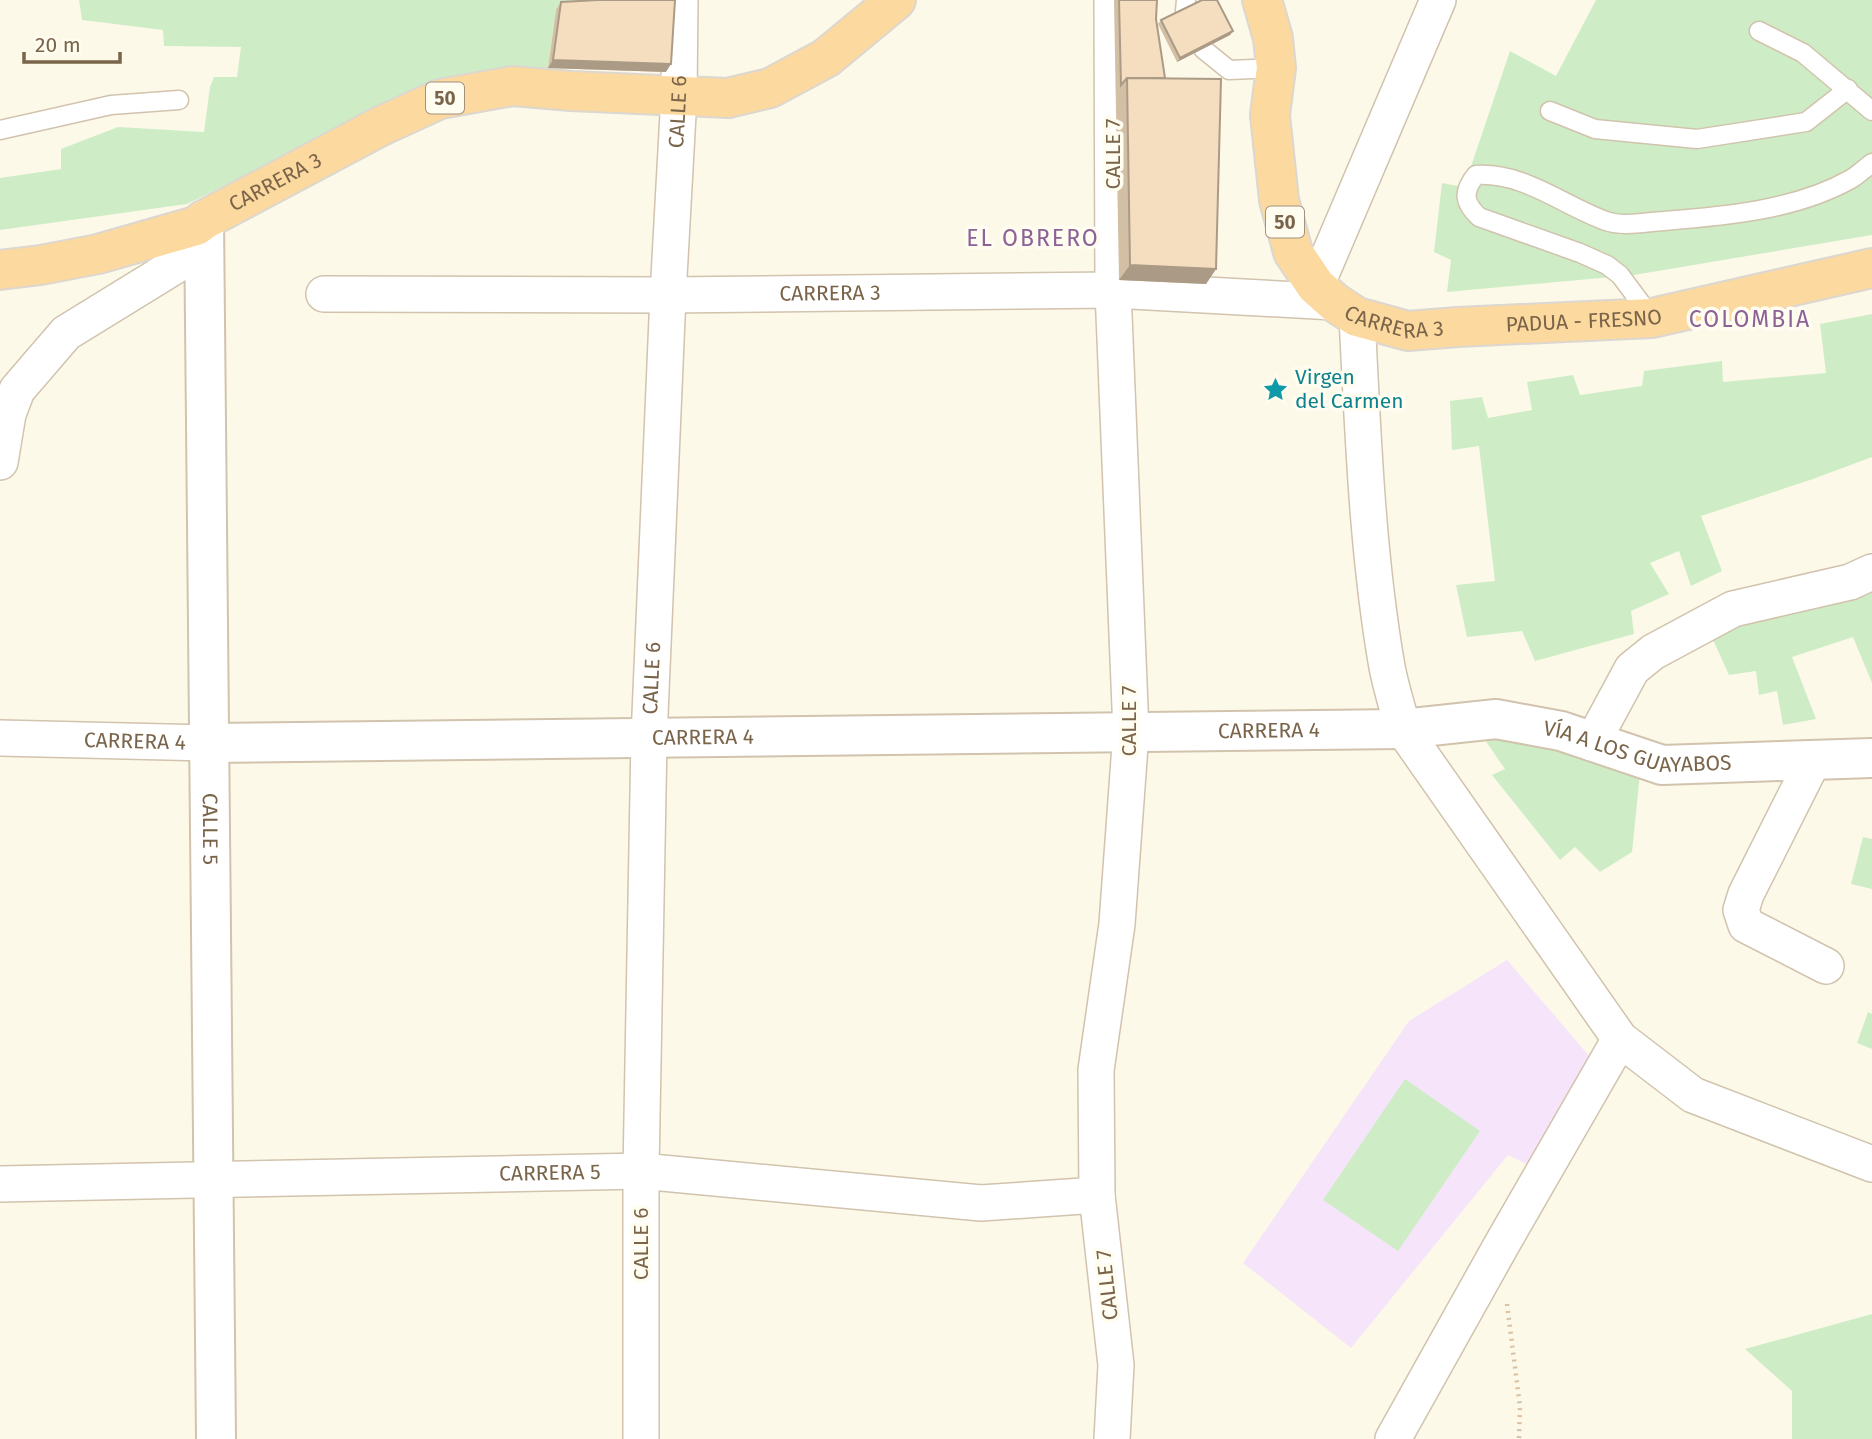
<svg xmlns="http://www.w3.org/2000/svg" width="1872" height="1439" viewBox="0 0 1872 1439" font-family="'Fira Sans',sans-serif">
	<rect width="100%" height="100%" fill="#fdf9e9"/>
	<polygon fill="#f6e5fa" points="1507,960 1591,1058 1536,1169 1508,1155 1351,1348 1243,1263 1409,1021"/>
	<g fill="#ceedc6">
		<polygon points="79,0 670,0 670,4 556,10 548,68 452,76 187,204 0,230 0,178 61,169 61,149 118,127 204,132 210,87 214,77 237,77 241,47 164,46 163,30 82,20"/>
		<polygon points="1596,0 1872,0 1872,235 1634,275 1447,292 1451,260 1434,252 1442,183 1464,187 1510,51 1556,76"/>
		<polygon points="1872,314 1872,457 1813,479 1701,516 1722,571 1691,586 1679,551 1650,563 1669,594 1631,611 1634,634 1535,661 1522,631 1467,637 1456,585 1495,581 1479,446 1452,450 1450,401 1482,397 1488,418 1532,410 1527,382 1573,375 1580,395 1642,386 1644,371 1722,361 1723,382 1826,373 1820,324"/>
		<polygon points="1872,556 1872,683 1853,637 1792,657 1816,719 1783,725 1777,691 1759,695 1756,671 1729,675 1709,631 1848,574"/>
		<polygon points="1480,733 1549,743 1640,774 1632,852 1600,872 1575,847 1560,860 1492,775 1505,769"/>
		<polygon points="1863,837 1872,839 1872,889 1851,884"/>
		<polygon points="1868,1012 1872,1014 1872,1049 1857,1043"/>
		<polygon points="1405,1079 1480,1131 1398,1251 1323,1200"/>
		<polygon points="1872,1314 1872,1439 1792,1439 1792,1391 1745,1349"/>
	</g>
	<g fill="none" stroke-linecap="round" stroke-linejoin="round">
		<defs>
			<g id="service">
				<polyline points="1185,11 1186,0"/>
				<polyline points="1759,31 1803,53 1872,111"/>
				<polyline points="1203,49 1229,70 1276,68"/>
				<polyline points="1550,111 1595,129 1697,139 1806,122 1848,89"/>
				<polyline points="0,130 111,105 179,100"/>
				<path d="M1652 318 1620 275 1607 265 1580 253 1479 217C1464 203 1462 192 1476 175 1524 172 1562 205 1606 221 1622 227 1646 222 1664 221 1726 216 1796 210 1851 179 1858 175 1865 168 1872 163"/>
			</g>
			<g id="minor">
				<polyline points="1316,286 1438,0"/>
				<path id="s1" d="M324 294 668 295 1113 290 1334 302"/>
				<path d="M1357 317C1363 434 1367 552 1387 667 1391 688 1398 709 1403 729L1620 1039 1693 1095 1872 1164"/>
				<polyline points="0,462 8,414 17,390 66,333 204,248"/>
				<path id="s2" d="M0 738 209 743"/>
				<polyline points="1592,743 1632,669 1653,652 1733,609 1850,582 1872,572"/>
				<polyline points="1813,761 1746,894 1741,910 1746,925 1826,966"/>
				<path id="s3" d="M0 1184 641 1171 981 1203 1097 1195"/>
				<path id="s4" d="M641 1439V1171L649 738 668 295 679 96 680 0"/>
				<polyline points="1112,1439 1116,1365 1097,1195 1096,1070 1117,924 1131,732 1113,290 1112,0"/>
				<polyline points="1393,1439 1502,1244 1620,1039"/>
			</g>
			<g id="tertiary">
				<path id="s5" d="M204 220 216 1439"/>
				<path id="s6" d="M209 743 1403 729 1496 719 1561 731 1662 765 1872 758"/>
			</g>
			<g id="trunk">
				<path id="s7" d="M1262 0 1273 38 1276 68 1270 115 1279 200 1293 252 1316 286 1334 302 1357 317 1408 331 1458 327 1652 318 1872 268"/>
				<path id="s8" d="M0 270 41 265 98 254 196 226 204 220 379 127 440 99 513 86 571 91 728 98 770 88 826 58 896 0"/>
			</g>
		</defs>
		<use href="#service" stroke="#d1c3ad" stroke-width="21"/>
		<use href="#minor" stroke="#d1c3ad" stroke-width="38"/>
		<use href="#tertiary" stroke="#d1c3ad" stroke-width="42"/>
		<use href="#trunk" stroke="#dcd7d0" stroke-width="42"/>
		<polyline stroke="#dac1a1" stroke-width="4.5" stroke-dasharray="2 5" stroke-linecap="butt" points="1507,1304 1520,1407 1519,1439"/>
		<use href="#service" stroke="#fff" stroke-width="18"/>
		<use href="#minor" stroke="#fff" stroke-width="35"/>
		<use href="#tertiary" stroke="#fff" stroke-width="38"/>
		<use href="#trunk" stroke="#fcd99e" stroke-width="38"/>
	</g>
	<g fill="#d2bfa4">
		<polygon points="1114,0 1157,0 1156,19 1165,78 1216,269 1206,284 1119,280"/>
		<polygon points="561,2 666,72 548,68 556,10"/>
		<polygon points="1161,20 1233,31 1230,35 1177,62 1158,24"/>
	</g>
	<g fill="#ab9b86">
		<polygon points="1233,31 1230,35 1177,62 1180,58"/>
		<polygon points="553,60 671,64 666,72 548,68"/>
		<polygon points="1130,265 1216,269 1206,284 1119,280"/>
	</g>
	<g fill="#f4debf" stroke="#ab9b86" stroke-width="2">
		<polygon points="598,0 675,0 671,64 553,60 561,2"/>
		<polygon points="1119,0 1157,0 1156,19 1165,78 1127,78 1121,85"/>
		<polygon points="1202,0 1217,0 1233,31 1180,58 1161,20"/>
		<polygon points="1127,78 1221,79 1216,269 1130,265"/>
	</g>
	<defs>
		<symbol id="sight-bare" viewBox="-9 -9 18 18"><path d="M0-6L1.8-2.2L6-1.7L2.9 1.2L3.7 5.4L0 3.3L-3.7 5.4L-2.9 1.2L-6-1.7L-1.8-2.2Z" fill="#0f9aa8" stroke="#fffcf0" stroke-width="2.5" paint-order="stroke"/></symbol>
	</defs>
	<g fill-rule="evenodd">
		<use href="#sight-bare" x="1258" y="372" width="35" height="35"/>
	</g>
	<g text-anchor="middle" stroke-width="7" stroke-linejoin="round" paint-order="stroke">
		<g fill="#fffcf0" stroke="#a2927c" stroke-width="2">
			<rect x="426" y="82.5" width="38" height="31" rx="5"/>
			<rect x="1266" y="206.5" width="38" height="31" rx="5"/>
		</g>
		<g font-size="19" font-weight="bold" fill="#7a644a">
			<text x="445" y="105">50</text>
			<text x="1285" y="229">50</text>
		</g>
		<g font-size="21" fill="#7a644a" stroke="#fffcf0">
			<text dy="7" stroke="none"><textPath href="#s4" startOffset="1328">CALLE 6</textPath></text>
			<text transform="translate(1113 154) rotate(-90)" y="7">CALLE 7</text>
			<text dy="7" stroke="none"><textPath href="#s8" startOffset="292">CARRERA 3</textPath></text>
			<text dy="7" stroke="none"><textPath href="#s1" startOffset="506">CARRERA 3</textPath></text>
			<text dy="7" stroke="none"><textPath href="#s7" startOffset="387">CARRERA 3</textPath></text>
			<text dy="7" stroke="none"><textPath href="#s7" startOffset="578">PADUA - FRESNO</textPath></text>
			<text dy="7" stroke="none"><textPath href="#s4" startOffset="761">CALLE 6</textPath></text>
			<text transform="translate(1129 721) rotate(-90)" y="7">CALLE 7</text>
			<text dy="7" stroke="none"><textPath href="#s6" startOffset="1060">CARRERA 4</textPath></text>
			<text dy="7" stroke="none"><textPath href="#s6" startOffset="494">CARRERA 4</textPath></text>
			<text dy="7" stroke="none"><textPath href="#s2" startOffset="135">CARRERA 4</textPath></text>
			<text dy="7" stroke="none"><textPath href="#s6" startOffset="1433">VÍA A LOS GUAYABOS</textPath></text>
			<text dy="7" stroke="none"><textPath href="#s5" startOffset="609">CALLE 5</textPath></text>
			<text dy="7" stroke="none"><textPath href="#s3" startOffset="550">CARRERA 5</textPath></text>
			<text transform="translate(641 1244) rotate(-90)" y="7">CALLE 6</text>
			<text transform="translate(1107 1285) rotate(-96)" y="7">CALLE 7</text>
		</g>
		<g font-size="21" fill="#0d838f" stroke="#fffcf0" text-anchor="start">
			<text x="1295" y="384">Virgen<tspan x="1295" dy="24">del Carmen</tspan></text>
		</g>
		<g font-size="23" letter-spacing="2" fill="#8d6296" stroke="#fffcf0">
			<text x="1033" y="246">EL OBRERO</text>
			<text x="1750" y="327">COLOMBIA</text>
		</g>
	</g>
	<path d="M24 52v10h96v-10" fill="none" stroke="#7a644a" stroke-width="3.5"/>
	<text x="35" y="52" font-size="21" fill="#7a644a" stroke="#fffcf0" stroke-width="5" paint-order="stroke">20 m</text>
</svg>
